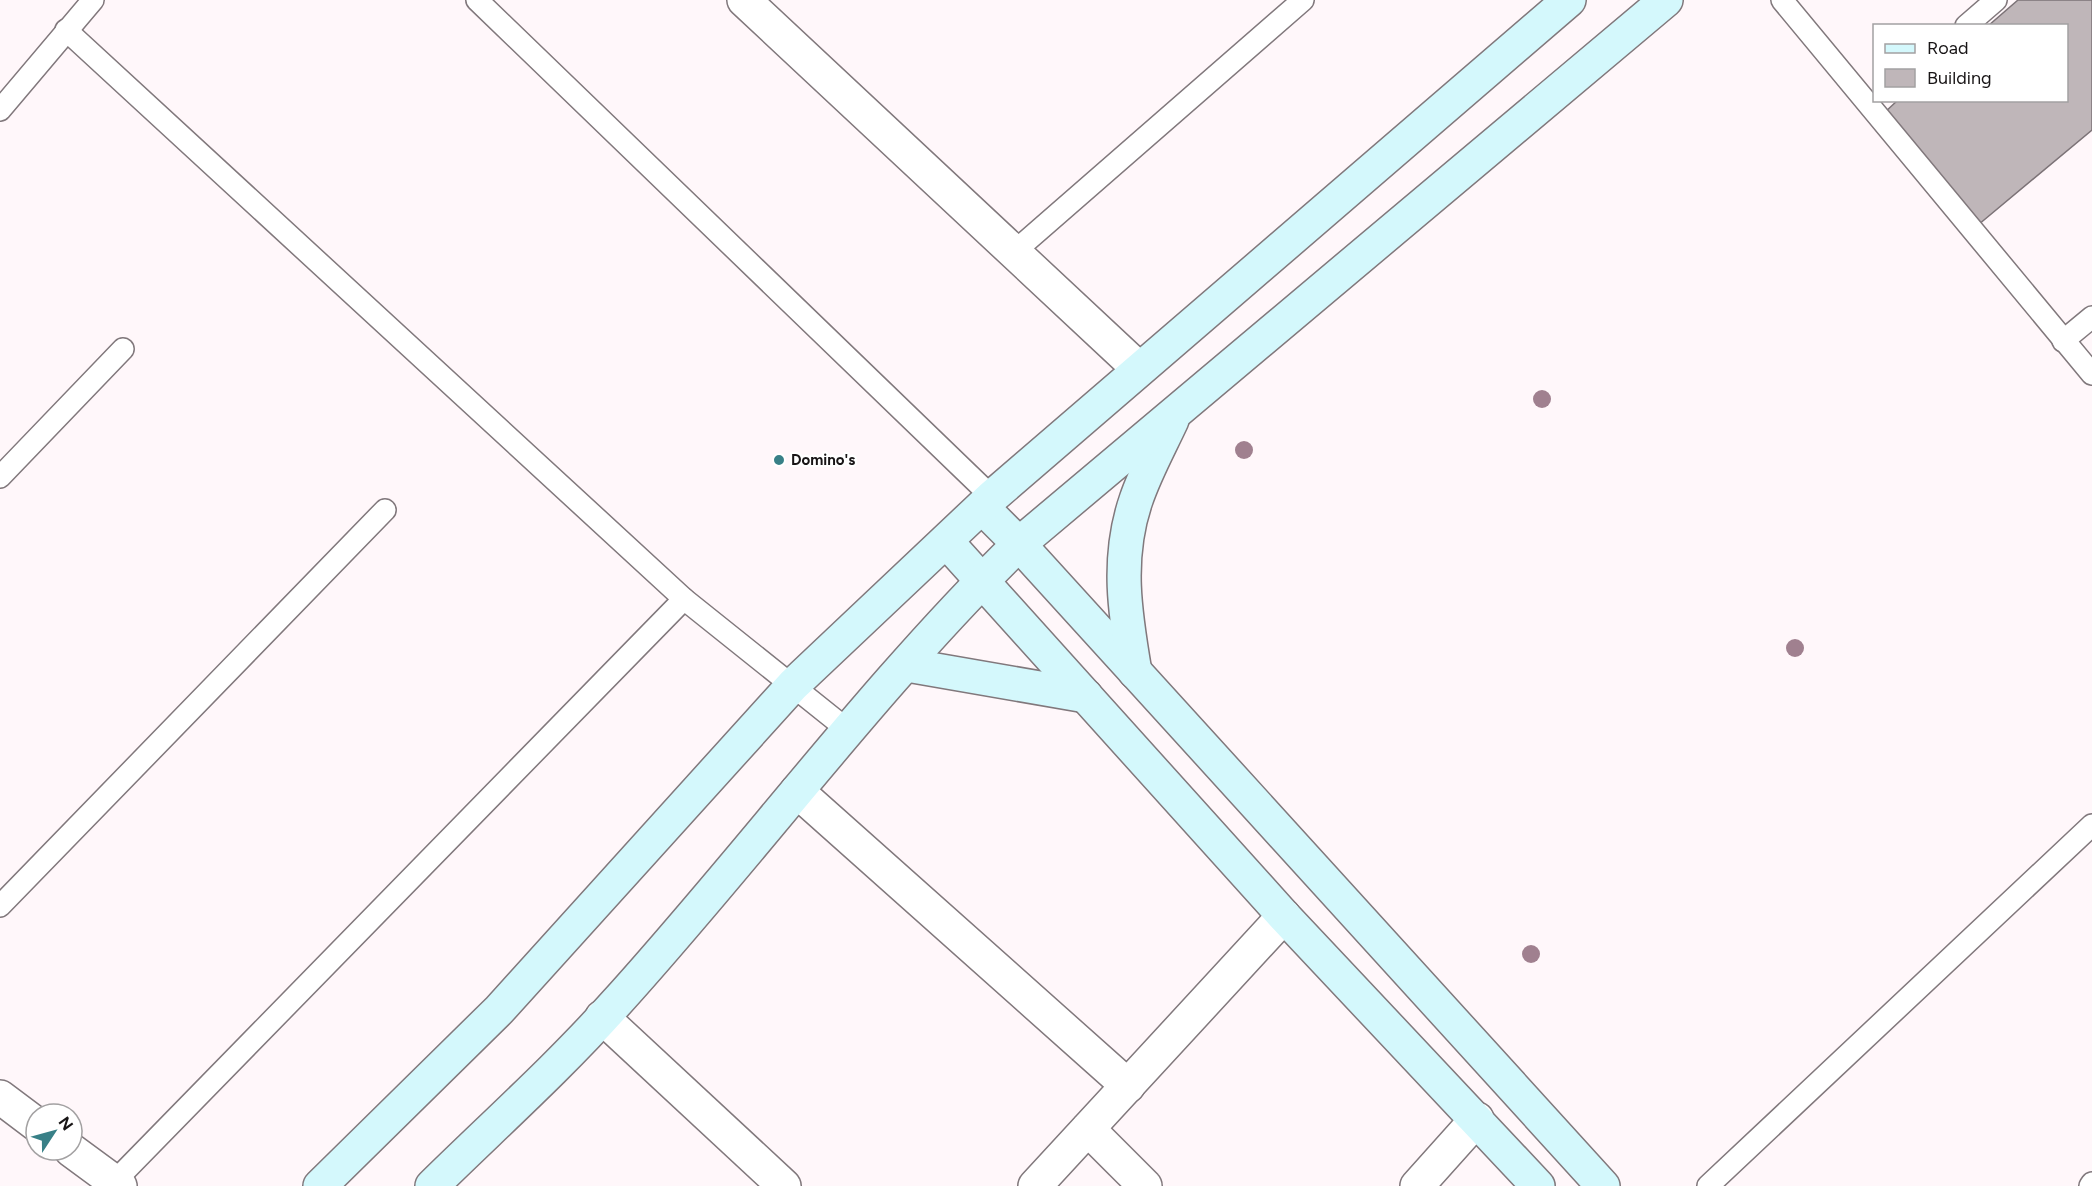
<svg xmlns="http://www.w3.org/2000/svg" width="2092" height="1186" viewBox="0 0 2092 1186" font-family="Figtree,sans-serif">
	<rect width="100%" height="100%" fill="#fff7fa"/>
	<polygon fill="#bfb6b9" stroke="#7c7377" stroke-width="1.5" points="2018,0 2092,0 2092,130 1978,225 1884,113 1898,100 2066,100 2066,26 1988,26"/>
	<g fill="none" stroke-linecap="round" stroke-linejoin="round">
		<defs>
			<g id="lane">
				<polyline points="477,0 992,497"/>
				<polyline points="1782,0 2092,374"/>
				<polyline points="1966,26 1996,0"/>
				<polyline points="66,30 684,599 849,731"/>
				<polyline points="0,110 93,0"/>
				<polyline points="1014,252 1303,0"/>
				<polyline points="2063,341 2092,317"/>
				<polyline points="0,477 123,349"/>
				<polyline points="0,906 385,510"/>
				<polyline points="114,1182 684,599"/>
				<polyline points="1708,1186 2092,825"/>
				<polyline points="2090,1186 2092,1183"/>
			</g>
			<g id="street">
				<polyline points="744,0 1139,369"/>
				<polyline points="797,791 1128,1086"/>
				<polyline points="602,1017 784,1186"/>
				<polyline points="0,1097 36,1124"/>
				<polyline points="1088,1129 1145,1186"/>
				<polyline points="71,1150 120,1186"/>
				<polyline points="1035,1186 1284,916"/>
				<polyline points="1417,1186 1477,1119"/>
			</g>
			<g id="secondary">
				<polyline points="982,507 1019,544 1603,1186"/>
				<polyline points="946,541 1284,916 1538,1186"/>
				<polyline points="907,665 1086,696"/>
				<path d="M1135 672C1125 614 1116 558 1136 500 1145 473 1160 446 1172 420"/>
				<polyline points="320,1186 499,1010 793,685 992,497 1569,0"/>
				<path d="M432 1186C493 1126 558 1068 615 1004 752 853 873 687 1019 544L1666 0"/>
			</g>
		</defs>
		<use href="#lane" stroke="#81787c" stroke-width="24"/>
		<use href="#street" stroke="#81787c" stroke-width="36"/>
		<use href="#secondary" stroke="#81787c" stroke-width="36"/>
		<use href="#lane" stroke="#fff" stroke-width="21"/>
		<use href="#street" stroke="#fff" stroke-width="33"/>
		<use href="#secondary" stroke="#d4f8fc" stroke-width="33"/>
	</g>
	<g fill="#a0808f">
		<circle cx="1542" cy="399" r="9"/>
		<circle cx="1244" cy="450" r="9"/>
		<circle cx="1795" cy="648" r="9"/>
		<circle cx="1531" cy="954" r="9"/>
	</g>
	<circle fill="#388087" stroke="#fff" stroke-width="2" cx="779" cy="460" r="6"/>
	<g text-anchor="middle" stroke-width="4.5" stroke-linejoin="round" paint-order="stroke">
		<g font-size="15" font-weight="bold" fill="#181516" stroke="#fff" text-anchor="start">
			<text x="791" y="465">Domino's</text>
		</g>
	</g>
	<rect x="1873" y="24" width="195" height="78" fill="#ffffff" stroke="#a3a1a2" stroke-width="1.5"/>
	<rect x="1885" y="44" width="30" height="9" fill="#d4f8fc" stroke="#a3a1a2" stroke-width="1.5"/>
	<text x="1927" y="54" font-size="18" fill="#181516">Road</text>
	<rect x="1885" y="69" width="30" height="18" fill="#bfb6b9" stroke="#a3a1a2" stroke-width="1.5"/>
	<text x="1927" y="84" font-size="18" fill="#181516">Building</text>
	<g transform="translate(54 1132) rotate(54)"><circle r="28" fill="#ffffff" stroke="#a3a1a2" stroke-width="1.5"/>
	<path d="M0-4.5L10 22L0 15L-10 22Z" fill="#388087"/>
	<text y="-9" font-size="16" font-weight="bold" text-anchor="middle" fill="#181516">N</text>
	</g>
</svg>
